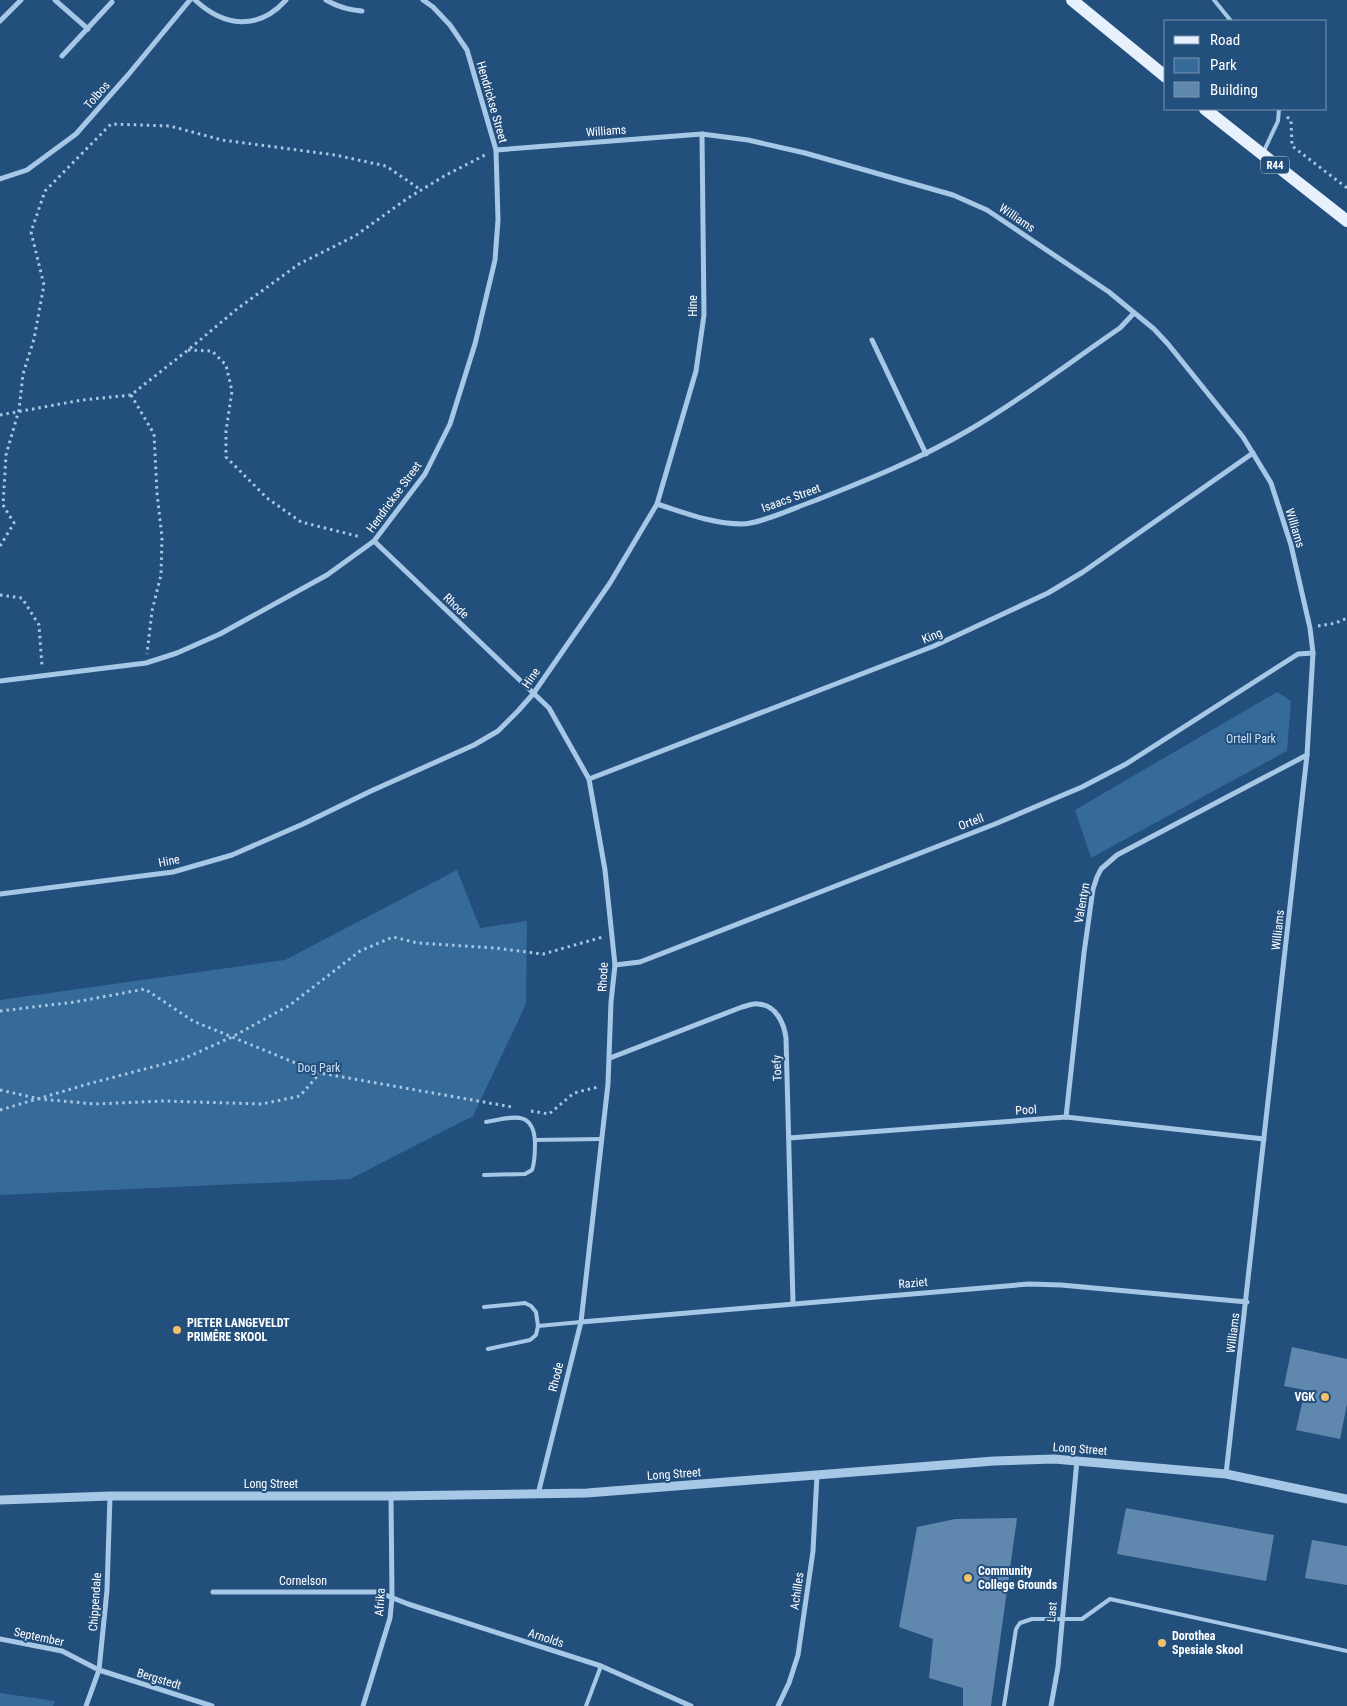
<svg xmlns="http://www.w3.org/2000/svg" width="1347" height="1706" viewBox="0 0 1347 1706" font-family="'Roboto Condensed',sans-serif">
	<rect width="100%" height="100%" fill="#234f7c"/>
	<g fill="#366a99">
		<polygon points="1277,692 1291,701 1287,751 1091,858 1075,810"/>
		<polygon points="457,870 480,928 527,921 526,1004 473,1116 350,1179 0,1195 0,1000 285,960"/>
		<polygon points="0,1693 55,1701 53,1706 0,1706"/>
	</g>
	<g fill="#6088af">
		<polygon points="1292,1347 1347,1359 1347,1404 1340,1439 1296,1430 1305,1390 1284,1386"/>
		<polygon points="1126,1508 1274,1535 1266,1581 1117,1554"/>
		<polygon points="1017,1518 991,1706 963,1706 963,1688 929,1678 933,1639 899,1627 917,1527 955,1519"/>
		<polygon points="1312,1540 1347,1546 1347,1585 1305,1578"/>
	</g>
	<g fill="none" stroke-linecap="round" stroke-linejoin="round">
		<g stroke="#a6c7e5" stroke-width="3" stroke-dasharray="2.5 4" stroke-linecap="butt">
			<polyline points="1287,117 1291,120 1292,146 1347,188"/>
			<polyline points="188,350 212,351 226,365 232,391 226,431 226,457 267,498 301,522 361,537"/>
			<polyline points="131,395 154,434 157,493 162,538 161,575 152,611 147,654"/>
			<polyline points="0,415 82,400 131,395 188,350 237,309 299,264 355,236 408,198 446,175 487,154"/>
			<polyline points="0,546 14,523 3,505 6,455 19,410 23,374 34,339 44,285 31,232 45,191 111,124 170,126 222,140 335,155 386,166 421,190"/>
			<polyline points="0,595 22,598 39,625 42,666"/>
			<polyline points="1318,626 1336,623 1347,618"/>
			<polyline points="0,1011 75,1002 145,989 193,1021 320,1073 512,1107"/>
			<polyline points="0,1090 40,1099 95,1104 164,1101 262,1104 300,1096 320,1073"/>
			<polyline points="0,1110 88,1084 183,1059 232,1037 290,1005 360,951 393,937 418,943 495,948 543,954 603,937"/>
			<polyline points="531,1111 549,1114 574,1093 598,1087"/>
		</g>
		<g stroke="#a6c7e5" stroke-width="4">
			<polyline points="1214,0 1231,21"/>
			<polyline points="1263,153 1278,121 1279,109"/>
			<polyline points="535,1140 602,1139"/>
			<path d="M484 1175 525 1174 532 1170C535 1162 535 1152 535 1143 534 1108 510 1118 486 1122"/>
			<polyline points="484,1307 525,1303 531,1306 536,1312 538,1326 536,1335 530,1340 488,1349"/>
			<polyline points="538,1326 581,1322"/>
			<polyline points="586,1706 601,1666"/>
			<polyline points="1004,1706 1016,1629 1020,1623 1032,1619 1082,1619 1110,1599 1347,1651"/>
		</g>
		<g stroke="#a6c7e5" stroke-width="5">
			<polyline points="55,0 88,29"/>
			<path d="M195 0C224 27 258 31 286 0"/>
			<path d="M326 0C338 7 349 10 362 11"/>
			<polyline points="0,21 21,0"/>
			<polyline points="62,56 112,2"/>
			<polyline points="496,150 702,134 748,140 805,153 953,195 987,210 1109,292 1154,329 1168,344 1243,437 1271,483 1291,545 1310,628 1313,653 1307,755 1226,1474"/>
			<polyline points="0,179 27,170 76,134 128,75 190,0"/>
			<polyline points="872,340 926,454"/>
			<path d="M657 504C685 513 713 524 742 524 760 524 796 507 814 501 867 480 920 459 969 430 1021 400 1070 362 1120 328L1134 313"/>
			<polyline points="374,541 549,708 589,779 605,870 615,965 611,1002 608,1084 581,1322 538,1494"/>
			<polyline points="0,681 146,663 177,653 220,634 327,575 374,541 425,474 450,424 475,344 495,260 498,220 496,150 467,50 450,25 433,7 423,0"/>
			<polyline points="589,779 934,646 1048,593 1083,572 1253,453"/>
			<polyline points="0,894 173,872 232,855 303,824 371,791 474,745 498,731 518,711 533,694 610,583 657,504 696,371 704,315 702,134"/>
			<polyline points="615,965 640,962 995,824 1082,787 1126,764 1298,654 1313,653"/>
			<path d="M610 1058 742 1007C747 1006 753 1003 758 1004 776 1005 784 1023 786 1038L793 1303"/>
			<polyline points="1066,1117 1084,953 1093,889 1097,877 1101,869 1117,855 1307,755"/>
			<polyline points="789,1138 1066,1117 1264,1139"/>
			<polyline points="581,1322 1029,1284 1061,1285 1247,1302"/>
			<polyline points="213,1592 378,1592 408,1604 601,1666 691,1706"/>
			<polyline points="0,1639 62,1651 99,1670 212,1706"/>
			<polyline points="86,1706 99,1670 107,1590 110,1496"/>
			<polyline points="363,1706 390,1618 392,1598 391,1496"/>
			<polyline points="778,1706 789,1683 798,1655 813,1551 817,1475"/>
			<polyline points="1051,1706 1058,1667 1077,1460"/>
		</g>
		<polyline stroke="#a6c7e5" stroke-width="9" points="0,1500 110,1496 391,1496 587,1493 994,1461 1054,1459 1226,1474 1347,1499"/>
		<g stroke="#e7f1fd" stroke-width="12">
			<polyline points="1072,0 1166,77"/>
			<polyline points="1205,109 1347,221"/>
		</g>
	</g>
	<g fill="#f0c169" stroke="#234f7c" stroke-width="2">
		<circle cx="177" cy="1330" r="5"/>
		<circle cx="1325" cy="1397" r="5"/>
		<circle cx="968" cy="1578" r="5"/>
		<circle cx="1162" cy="1643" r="5"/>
	</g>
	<g text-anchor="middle" stroke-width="4" stroke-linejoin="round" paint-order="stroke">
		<rect fill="#234f7c" stroke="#bdcad8" stroke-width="1" x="1261" y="156.5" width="28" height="17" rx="4"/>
		<g font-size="11" font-weight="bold" fill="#fff">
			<text x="1275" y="169">R44</text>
		</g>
		<g font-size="12" fill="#fff" stroke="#234f7c">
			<text transform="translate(97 95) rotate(-49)" y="4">Tolbos</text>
			<text transform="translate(492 102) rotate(74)" y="4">Hendrickse Street</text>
			<text transform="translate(606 131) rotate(-4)" y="4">Williams</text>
			<text transform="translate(1017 218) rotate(34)" y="4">Williams</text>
			<text transform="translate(693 306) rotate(-90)" y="4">Hine</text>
			<text transform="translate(394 497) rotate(-54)" y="4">Hendrickse Street</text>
			<text transform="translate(791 498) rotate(-20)" y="4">Isaacs Street</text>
			<text transform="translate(1295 528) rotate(73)" y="4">Williams</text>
			<text transform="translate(456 606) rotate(44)" y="4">Rhode</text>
			<text transform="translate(932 636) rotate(-23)" y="4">King</text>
			<text transform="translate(531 678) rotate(-55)" y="4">Hine</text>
			<text transform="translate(971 822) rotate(-21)" y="4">Ortell</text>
			<text transform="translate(169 861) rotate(-11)" y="4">Hine</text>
			<text transform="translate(1082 903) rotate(-80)" y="4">Valentyn</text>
			<text transform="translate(1278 930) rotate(-84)" y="4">Williams</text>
			<text transform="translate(603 977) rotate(-87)" y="4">Rhode</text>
			<text transform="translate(777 1068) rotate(-92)" y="4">Toefy</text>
			<text transform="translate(1026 1110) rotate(-4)" y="4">Pool</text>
			<text transform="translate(913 1283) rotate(-5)" y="4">Raziet</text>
			<text transform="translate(1233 1333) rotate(-83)" y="4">Williams</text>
			<text transform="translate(556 1377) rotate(-76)" y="4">Rhode</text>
			<text transform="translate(1080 1449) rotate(4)" y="4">Long Street</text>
			<text transform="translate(674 1474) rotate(-4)" y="4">Long Street</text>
			<text x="271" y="1488">Long Street</text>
			<text x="303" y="1585">Cornelson</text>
			<text transform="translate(797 1591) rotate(-82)" y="4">Achilles</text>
			<text transform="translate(95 1602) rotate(-86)" y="4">Chippendale</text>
			<text transform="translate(380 1602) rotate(-86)" y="4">Afrika</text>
			<text transform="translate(1052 1612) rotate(-85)" y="4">Last</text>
			<text transform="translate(39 1637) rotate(12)" y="4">September</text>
			<text transform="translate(546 1638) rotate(18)" y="4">Arnolds</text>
			<text transform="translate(159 1679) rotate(17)" y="4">Bergstedt</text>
		</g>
		<g font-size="12" fill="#c9e0f4" stroke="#234f7c">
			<text x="1251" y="743">Ortell Park</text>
			<text x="319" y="1072">Dog Park</text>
		</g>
		<g font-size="12" font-weight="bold" fill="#fff" stroke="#234f7c" text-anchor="start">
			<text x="187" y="1327">PIETER LANGEVELDT<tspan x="187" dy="14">PRIMÊRE SKOOL</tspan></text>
			<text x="1315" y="1401" text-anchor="end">VGK</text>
			<text x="978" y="1575">Community<tspan x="978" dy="14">College Grounds</tspan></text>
			<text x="1172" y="1640">Dorothea<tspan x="1172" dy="14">Spesiale Skool</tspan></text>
		</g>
	</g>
	<rect x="1164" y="20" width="162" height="90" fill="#234f7c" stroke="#7b95b0"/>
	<rect x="1174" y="36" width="25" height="8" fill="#e7f1fd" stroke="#7b95b0"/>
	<text x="1210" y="45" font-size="15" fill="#ffffff">Road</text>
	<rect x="1174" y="58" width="25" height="15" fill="#366a99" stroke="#7b95b0"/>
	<text x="1210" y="70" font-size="15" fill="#ffffff">Park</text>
	<rect x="1174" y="82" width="25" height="15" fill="#6088af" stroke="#7b95b0"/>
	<text x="1210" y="95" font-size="15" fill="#ffffff">Building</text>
</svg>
